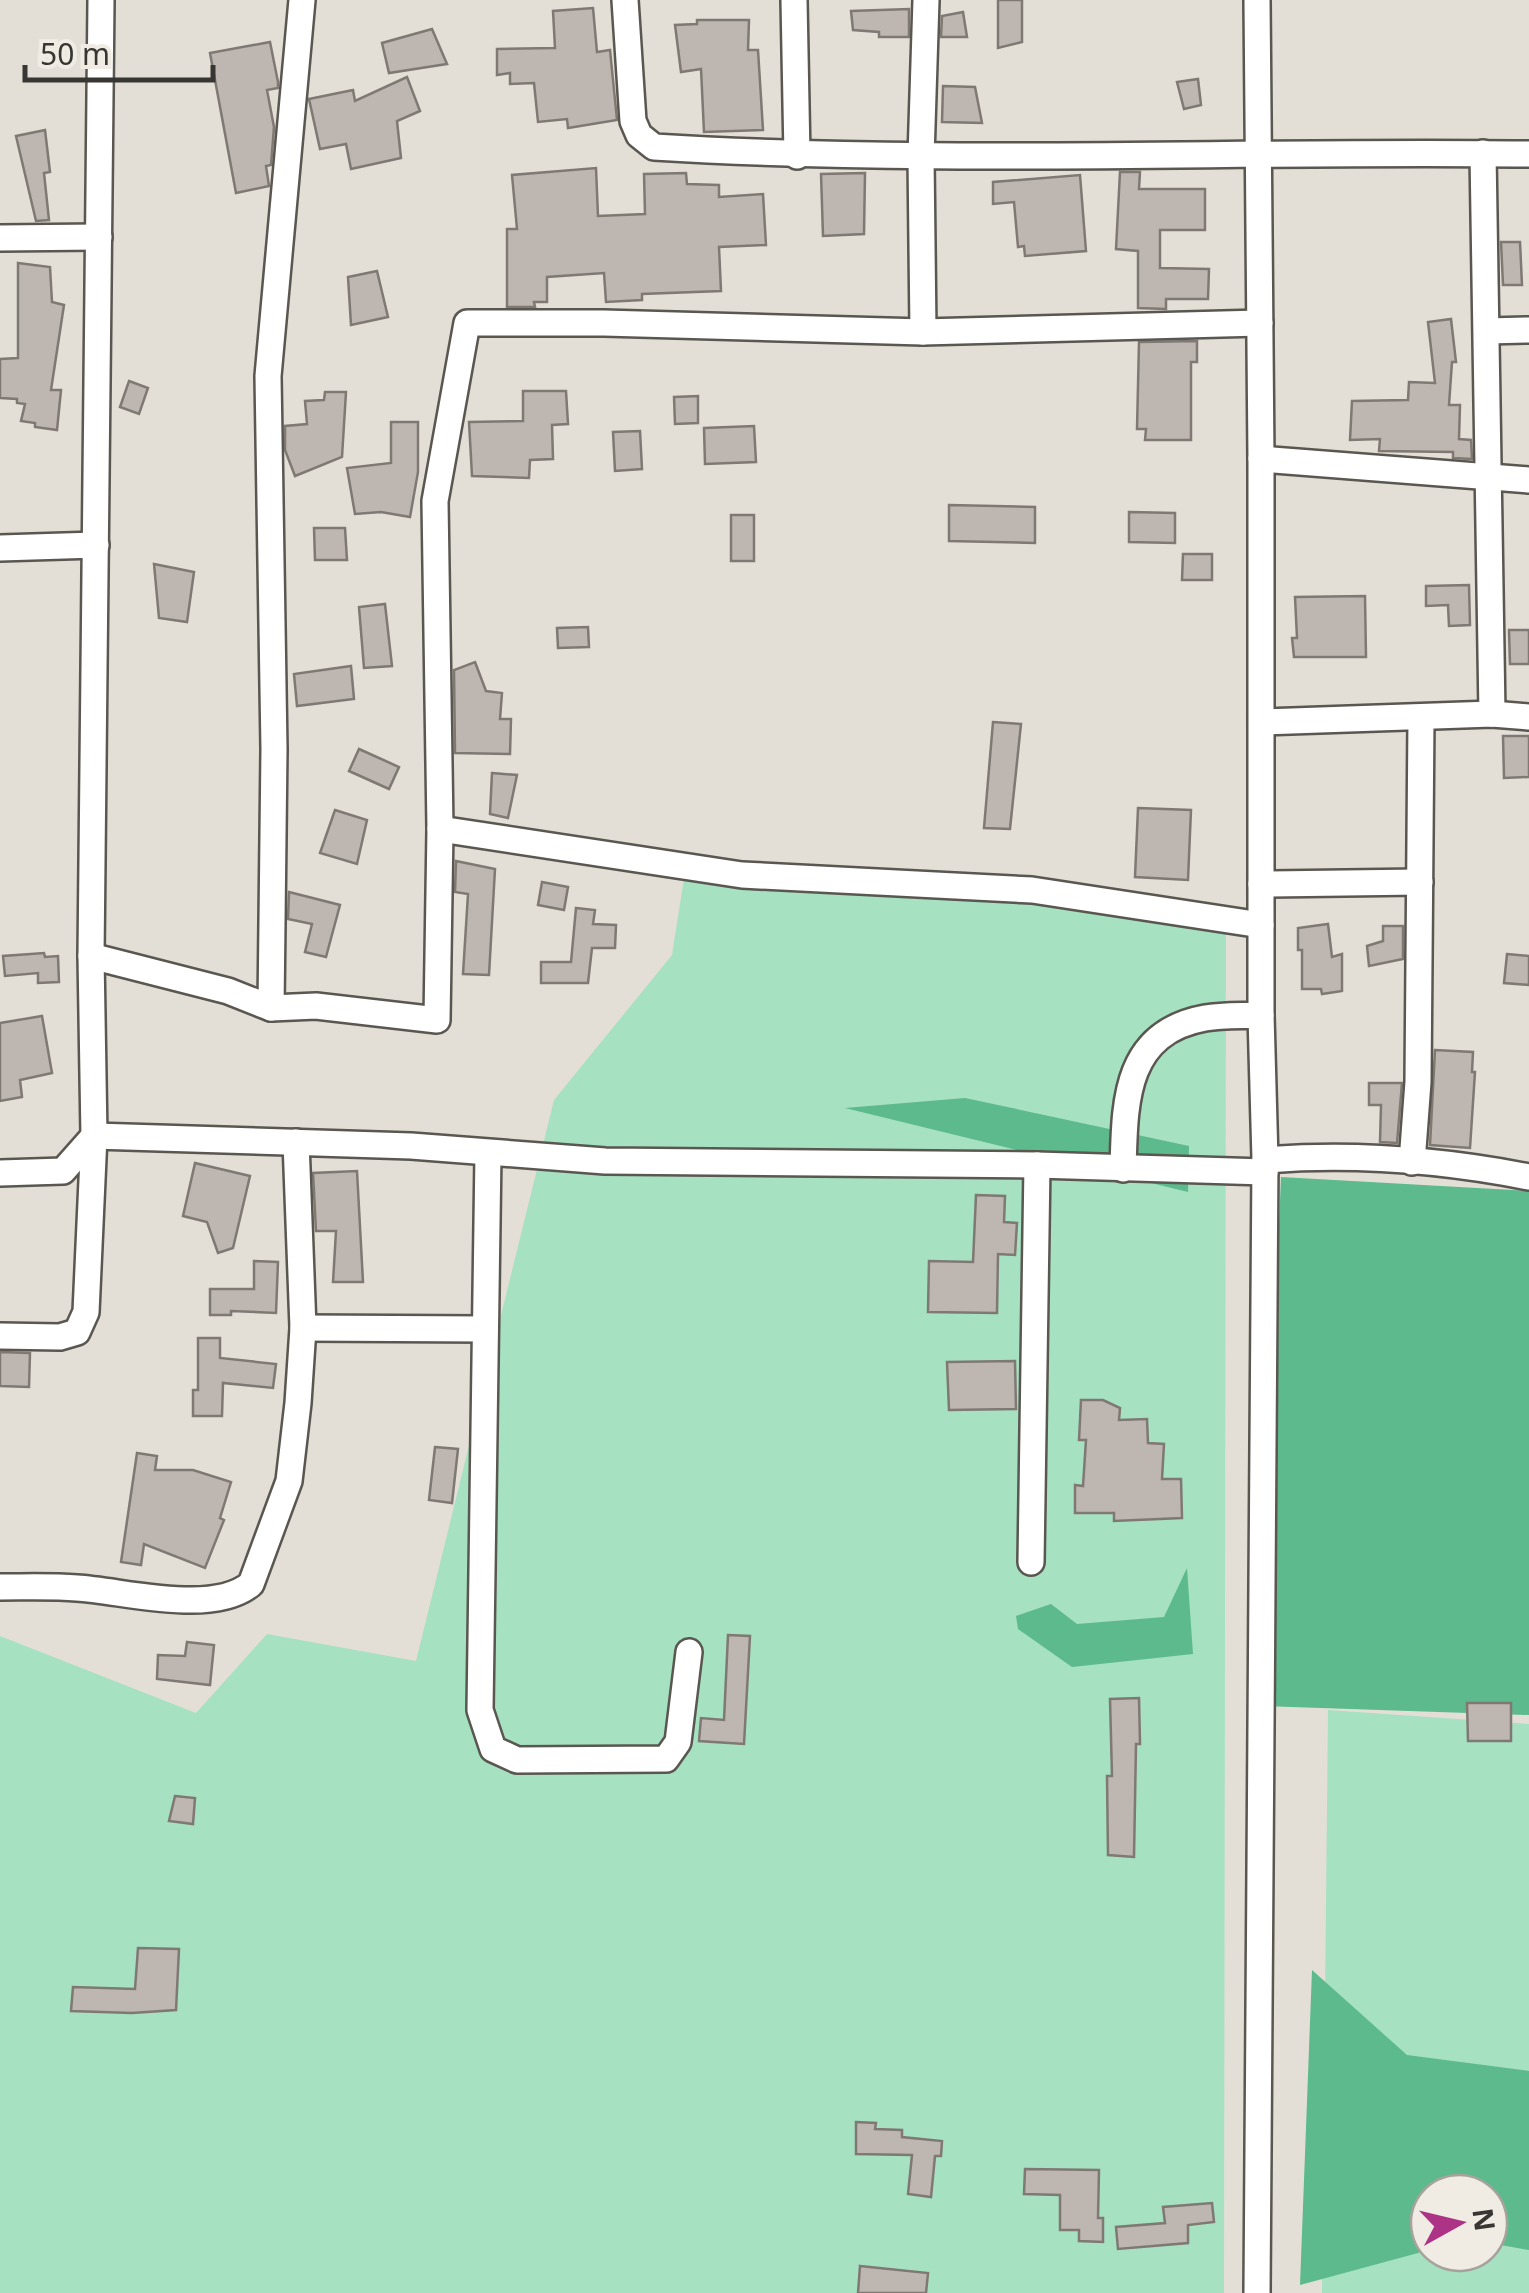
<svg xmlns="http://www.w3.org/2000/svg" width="1529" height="2293" viewBox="0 0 1529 2293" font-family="'Noto Sans',sans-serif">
	<rect width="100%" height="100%" fill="#e3dfd7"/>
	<g fill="#a6e1c1" fill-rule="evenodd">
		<polygon points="687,859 1226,923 1224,2293 0,2293 0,1636 196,1713 267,1634 416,1661 554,1100 672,955"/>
		<path d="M1328 1710 1529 1724V2293H1322ZM1429 2193H1489V2253H1429Z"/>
	</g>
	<g fill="#5cba8d">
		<polygon points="965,1098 1189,1146 1188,1192 845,1108"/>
		<polygon points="1281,1177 1529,1191 1529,1715 1259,1706"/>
		<polygon points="1187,1568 1193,1654 1072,1667 1018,1629 1016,1616 1051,1604 1077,1624 1164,1617"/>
		<polygon points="1312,1970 1407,2055 1529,2071 1529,2250 1489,2243 1489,2193 1429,2193 1429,2250 1300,2285"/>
	</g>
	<g fill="#beb6b1" stroke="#7f7873" stroke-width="2.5">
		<polygon points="998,0 1022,0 1022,42 998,48"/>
		<polygon points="593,8 597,52 610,50 617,120 568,128 567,119 538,122 534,83 510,84 510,73 497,75 497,49 555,48 553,11"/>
		<polygon points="909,9 909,37 879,37 879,32 853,30 851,11"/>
		<polygon points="963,12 967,37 941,37 942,16"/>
		<polygon points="697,20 749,20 748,50 758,50 763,130 704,132 701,69 681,72 675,25 697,24"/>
		<polygon points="432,29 447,64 389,73 382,43"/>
		<polygon points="270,42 278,82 278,88 267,90 274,127 271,165 266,166 269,186 236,193 210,53"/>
		<polygon points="407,77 420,111 397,121 401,158 351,169 346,144 320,149 309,99 353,90 355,101"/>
		<polygon points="1198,79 1201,105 1184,109 1177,82"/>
		<polygon points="943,86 975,87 982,123 942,122"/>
		<polygon points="45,130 50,172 44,173 49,220 36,221 16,136"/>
		<polygon points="596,168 598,216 645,214 644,174 686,173 687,184 719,185 719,197 763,194 766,245 719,247 721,291 642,294 642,300 606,302 604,273 547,277 547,302 534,302 535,307 507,307 507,229 517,229 512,175"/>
		<polygon points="1120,172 1140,172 1139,189 1205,189 1205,230 1160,230 1160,268 1209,269 1208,299 1166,299 1166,309 1138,308 1138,251 1116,249"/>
		<polygon points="865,173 864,234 823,236 821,174"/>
		<polygon points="1080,175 1086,251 1025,256 1024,246 1018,247 1014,202 993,204 993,182"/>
		<polygon points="1501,242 1520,242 1522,285 1503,285"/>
		<polygon points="18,263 50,267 52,302 64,305 51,390 61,390 57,430 35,427 35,423 21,421 25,404 17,403 17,399 0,398 0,359 18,358"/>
		<polygon points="377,271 388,317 351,325 348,277"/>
		<polygon points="1451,319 1456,362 1452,362 1449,405 1460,405 1459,439 1471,440 1472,459 1453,458 1453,452 1379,451 1380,439 1350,440 1352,401 1408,400 1409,382 1435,383 1428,322"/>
		<polygon points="1197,341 1197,362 1191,362 1191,440 1145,440 1146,429 1137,429 1139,342"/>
		<polygon points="129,381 148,388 139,414 120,407"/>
		<polygon points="523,391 566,391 568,424 552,425 553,459 530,460 529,478 472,476 469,422 523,421"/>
		<polygon points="325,392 346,392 342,457 295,476 285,450 285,426 307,424 305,401 324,400"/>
		<polygon points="698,396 698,423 675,424 674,397"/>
		<polygon points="391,422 418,422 418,472 410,517 381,512 355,514 347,468 391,463"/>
		<polygon points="754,426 756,462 705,464 704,428"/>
		<polygon points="640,431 642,469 615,471 613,432"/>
		<polygon points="949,505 1035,507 1035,543 949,541"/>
		<polygon points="1129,512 1175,513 1175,543 1129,542"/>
		<rect x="731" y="515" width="23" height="46"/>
		<polygon points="314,528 345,528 347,560 315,560"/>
		<polygon points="1183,554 1212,554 1212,580 1182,580"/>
		<polygon points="154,564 194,572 187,622 159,618"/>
		<polygon points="1469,585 1470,625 1449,626 1448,605 1426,606 1426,586"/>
		<polygon points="1365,596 1366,657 1294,657 1292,638 1297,638 1295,597"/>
		<polygon points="385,604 392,666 364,668 359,607"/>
		<polygon points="588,627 589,647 558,648 557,628"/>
		<polygon points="1509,630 1529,630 1529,664 1510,664"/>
		<polygon points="475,662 486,691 502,693 500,719 511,719 510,754 455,753 454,670"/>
		<polygon points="351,666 354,699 297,706 294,674"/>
		<polygon points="993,722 1021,724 1010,829 984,828"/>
		<polygon points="1503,736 1529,736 1529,777 1504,778"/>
		<polygon points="359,749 399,767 389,789 349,771"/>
		<polygon points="492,773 517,775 508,818 490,814"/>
		<polygon points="1138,808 1191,810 1188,880 1135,877"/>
		<polygon points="335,810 367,820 357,864 320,853"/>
		<polygon points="456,861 495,869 489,975 463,974 468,894 455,892"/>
		<polygon points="542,882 568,887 564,910 538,905"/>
		<polygon points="289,892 340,905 326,957 305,952 312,924 288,919"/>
		<polygon points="576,908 595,910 593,924 616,925 615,948 592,948 588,983 541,983 541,962 571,962"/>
		<polygon points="1328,924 1332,957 1342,954 1342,991 1322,994 1321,989 1302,989 1302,950 1298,950 1298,928"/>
		<polygon points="1383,926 1403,926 1403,959 1369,966 1367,946 1383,941"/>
		<polygon points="44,953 45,957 58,956 59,982 38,983 38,973 5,976 3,956"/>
		<polygon points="1507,954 1529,956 1529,985 1504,983"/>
		<polygon points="42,1016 52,1073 20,1080 22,1097 0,1101 0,1023"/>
		<polygon points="1435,1050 1473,1052 1472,1072 1475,1072 1470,1148 1430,1145"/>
		<polygon points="1369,1083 1402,1083 1397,1143 1380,1142 1381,1105 1369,1105"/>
		<polygon points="195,1163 250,1176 233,1248 218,1253 207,1222 183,1216"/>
		<polygon points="357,1171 363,1282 333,1282 336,1231 316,1231 313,1173"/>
		<polygon points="976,1195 1005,1196 1004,1222 1017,1223 1015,1255 998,1254 997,1313 928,1312 929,1261 973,1262"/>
		<polygon points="254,1261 278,1262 276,1313 231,1311 231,1315 210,1315 210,1289 254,1289"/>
		<polygon points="198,1338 220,1338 220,1358 276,1364 273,1388 223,1383 222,1416 193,1416 193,1390 198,1390"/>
		<polygon points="0,1352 30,1353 29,1387 0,1386"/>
		<polygon points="1015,1361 1016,1409 949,1410 947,1362"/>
		<polygon points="1081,1400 1103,1400 1120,1408 1119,1420 1147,1419 1148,1443 1164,1444 1162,1479 1181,1479 1182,1518 1114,1521 1114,1513 1075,1513 1075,1485 1083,1486 1086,1440 1079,1440"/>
		<polygon points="435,1447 458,1449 452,1503 429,1500"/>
		<polygon points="137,1453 157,1456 155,1470 193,1470 231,1482 220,1518 224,1520 205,1568 144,1544 141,1565 121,1562"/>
		<polygon points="728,1635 750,1636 744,1744 699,1741 701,1718 724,1720"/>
		<polygon points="187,1642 214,1645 210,1685 157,1679 158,1655 185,1656"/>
		<polygon points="1139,1698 1140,1744 1136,1744 1134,1857 1108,1855 1107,1776 1112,1776 1110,1699"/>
		<polygon points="1467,1703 1511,1703 1511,1741 1468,1741"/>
		<polygon points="175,1796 195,1798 193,1824 169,1821"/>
		<polygon points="138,1948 179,1949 176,2010 132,2013 71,2011 73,1987 135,1989"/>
		<polygon points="856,2122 876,2123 875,2129 902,2130 902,2137 942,2141 941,2156 935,2156 931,2197 908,2194 912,2155 856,2154"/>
		<polygon points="1025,2169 1099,2170 1098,2218 1103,2218 1103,2242 1079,2241 1079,2230 1060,2230 1060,2195 1024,2194"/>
		<polygon points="1212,2203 1214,2222 1188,2225 1188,2243 1118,2249 1116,2227 1165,2223 1163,2207"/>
		<polygon points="860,2266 928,2273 926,2293 858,2293"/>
	</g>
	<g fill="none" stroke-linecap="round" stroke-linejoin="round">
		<defs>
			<g id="minor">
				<path d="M625 0 633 121 639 135 654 147C946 165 1237 150 1529 154"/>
				<polyline points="794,0 797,156"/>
				<polyline points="1257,0 1261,459 1261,1015 1265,1160 1257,2293"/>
				<polyline points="1483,153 1492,714"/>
				<polyline points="0,238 99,237"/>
				<polyline points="1487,331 1529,330"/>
				<polyline points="923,332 921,157 926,0"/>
				<polyline points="1261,459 1529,480"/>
				<polyline points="0,548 96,545"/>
				<polyline points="1262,722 1492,714 1529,717"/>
				<polyline points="440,829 742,875 1032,890 1261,925"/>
				<polyline points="1261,884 1420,882"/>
				<polyline points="91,956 228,991 271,1008 316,1006 437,1020 440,829 435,501 467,323 604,323 923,332 1260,323"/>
				<polyline points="271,1008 274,749 268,376 302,0"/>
				<polyline points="94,1136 411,1146 605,1161 1037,1165 1265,1172"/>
				<polyline points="488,1153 480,1710 493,1749 517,1760 666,1759 678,1742 689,1652"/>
				<path d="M1265 1160C1353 1153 1442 1160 1529 1177"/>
				<polyline points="1412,1162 1418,1082 1421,717"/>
				<path d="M1123 1169C1125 1104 1123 1033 1205 1018 1223 1015 1242 1016 1261 1015"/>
				<polyline points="0,1173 63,1171 94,1136"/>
				<polyline points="303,1328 485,1329"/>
				<polyline points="0,1336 60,1337 77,1332 86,1312 94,1136 91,956 101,0"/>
				<polyline points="1031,1562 1037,1165"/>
				<path d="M0 1587C26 1587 52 1586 77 1588 125 1591 212 1616 251 1584L289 1481 298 1403 303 1328 296 1142"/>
			</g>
		</defs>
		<use href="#minor" stroke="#5a5650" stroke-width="30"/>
		<use href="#minor" stroke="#fff" stroke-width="25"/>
	</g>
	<g transform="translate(1459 2223) rotate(82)"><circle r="48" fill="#f0ece4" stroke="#a6a39d" stroke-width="2.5"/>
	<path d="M0-8L18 38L0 25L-18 38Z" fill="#ad3387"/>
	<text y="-15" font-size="28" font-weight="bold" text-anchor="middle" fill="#383633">N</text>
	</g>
	<path d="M25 65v15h188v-15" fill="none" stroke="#383633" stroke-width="5"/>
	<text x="40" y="65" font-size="30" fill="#383633" stroke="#f0ece4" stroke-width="8" paint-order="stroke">50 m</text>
</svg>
